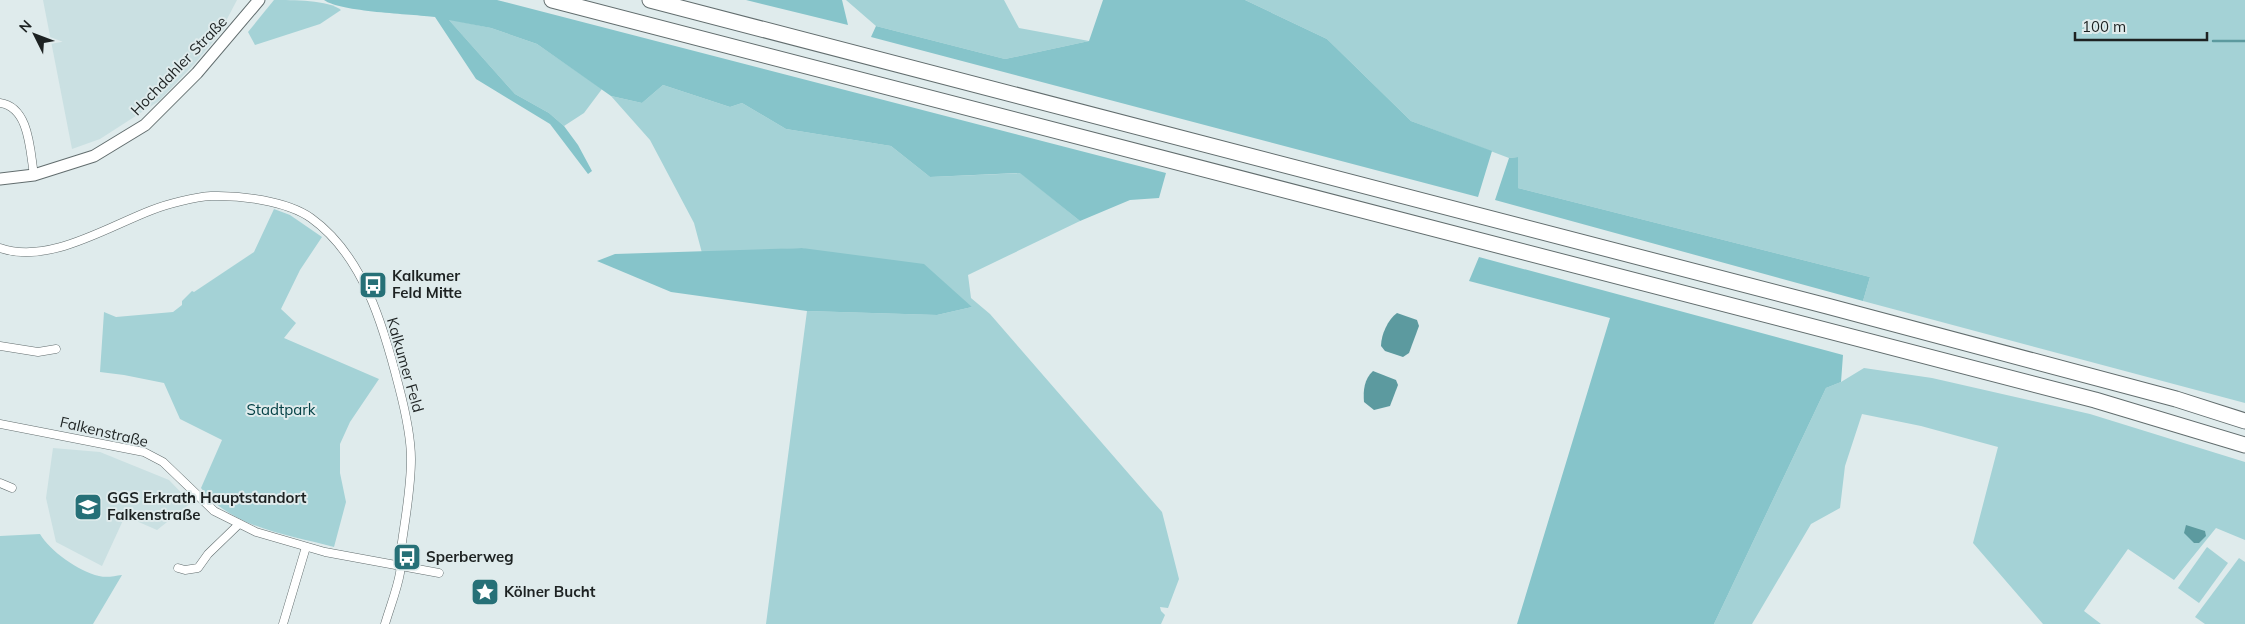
<svg xmlns="http://www.w3.org/2000/svg" width="2245" height="624" viewBox="0 0 2245 624" font-family="Mulish,sans-serif">
	<rect width="100%" height="100%" fill="#dfebec"/>
	<g fill="#cae0e2">
		<polygon points="43,0 237,0 227,19 227,25 196,62 159,101 100,139 72,149"/>
		<polygon points="53,448 100,452 169,480 191,503 157,530 125,516 102,566 56,542 46,498"/>
	</g>
	<g fill="#a4d2d6">
		<path d="M274 0C292 0 329 0 341 10L320 24 255 45 248 32Z"/>
		<polygon points="846,0 1004,0 1019,28 1089,41 1005,59 876,26"/>
		<polygon points="1245,0 2245,0 2245,403 1863,301 1870,277 1518,188 1518,157 1509,158 1411,121 1327,39"/>
		<polygon points="448,19 491,28 537,44 602,89 584,113 564,126 549,113 515,94"/>
		<polygon points="663,85 730,107 742,103 786,129 891,146 930,177 1021,173 1080,221 968,275 971,298 990,314 1162,512 1179,579 1168,608 1160,607 1161,611 1165,615 1161,624 766,624 807,311 937,315 972,307 802,248 702,253 694,223 650,140 611,96 642,103"/>
		<path d="M274 209 290 215 322 237 300 270 281 309 296 323 284 338 379 379 350 422 340 444V473L346 502 334 547C289 535 231 528 201 488L222 440 180 419 164 383 124 375 100 372 104 312 116 317 173 312 182 305V301L192 291 194 292 254 252Z"/>
		<polygon points="1864,368 1932,378 2090,414 2245,462 2245,540 2216,528 2174,580 2128,549 2084,611 2101,624 2043,624 1973,543 1998,447 1921,426 1862,414 1845,466 1840,508 1811,524 1752,624 1714,624 1826,388 1841,382"/>
		<path d="M40 534C50 551 78 571 99 576 107 578 114 576 122 575L93 624H0V536Z"/>
		<polygon points="2207,547 2228,563 2199,603 2178,588"/>
		<polygon points="2239,558 2245,562 2245,624 2205,624 2195,617"/>
	</g>
	<g fill="#86c4ca">
		<path d="M324 0H497L1166 173 1159 198 1130 200 1080 221 1020 173 930 177 891 146 786 129 742 103 730 107 663 85 642 103 611 96 537 44 491 28 449 20 515 94 549 113 564 126 578 145 592 171 588 174 550 124 476 79 435 17C412 14 340 12 324 0Z"/>
		<polygon points="746,0 842,0 848,25"/>
		<polygon points="1103,0 1245,0 1327,39 1411,121 1492,151 1478,197 871,37 876,26 1005,59 1089,41"/>
		<polygon points="1518,157 1518,188 1870,277 1863,301 1495,200 1509,158"/>
		<polygon points="802,248 924,264 972,307 937,315 807,311 671,292 597,261 615,254"/>
		<polygon points="1479,257 1843,355 1841,382 1826,388 1714,624 1517,624 1610,318 1469,281"/>
	</g>
	<g fill="#5c9a9f">
		<path d="M1397 313 1417 320 1419 326 1409 353 1403 357 1385 351 1381 346C1381 335 1388 319 1397 313Z"/>
		<path d="M1373 371 1396 380 1398 385 1390 406 1374 410 1364 402C1363 391 1364 379 1373 371Z"/>
		<polygon points="2186,525 2205,531 2206,536 2199,543 2194,543 2184,533"/>
	</g>
	<g fill="none" stroke-linecap="round" stroke-linejoin="round">
		<polyline stroke="#5c9a9f" stroke-width="2.5" points="2213,41 2245,41"/>
		<defs>
			<g id="street">
				<path d="M0 103C30 107 30 152 34 175"/>
				<path d="M0 248C48 265 107 227 152 210 167 204 195 197 211 196 240 195 287 201 311 218 364 256 384 328 399 387 405 410 411 435 411 459 411 492 404 524 400 557 400 562 401 568 400 573 397 590 390 607 385 624"/>
				<polyline points="0,346 38,352 56,349"/>
				<polyline points="0,424 144,452 163,462 214,511 256,532 325,552 439,573"/>
				<polyline points="0,483 12,488"/>
				<polyline points="178,568 185,570 198,568 208,554 239,524"/>
				<polyline points="283,624 306,547"/>
			</g>
			<polyline id="secondary" points="0,179 34,175 94,156 145,125 197,73 259,0"/>
			<g id="highway">
				<polyline points="552,0 2095,400 2245,445"/>
				<polyline points="650,0 1827,306 2176,399 2245,421"/>
			</g>
		</defs>
		<use href="#street" stroke="#626d6e" stroke-width="9"/>
		<use href="#secondary" stroke="#626d6e" stroke-width="13"/>
		<use href="#highway" stroke="#626d6e" stroke-width="17"/>
		<use href="#street" stroke="#fff" stroke-width="8"/>
		<use href="#secondary" stroke="#fff" stroke-width="11"/>
		<use href="#highway" stroke="#fff" stroke-width="15"/>
	</g>
	<defs>
		<symbol id="bus-square" viewBox="-11 -11 22 22"><rect x="-9" y="-9" width="18" height="18" rx="4" fill="#267077" stroke="#dfebec"/><path d="M-5-6H5V4H4V6H2V4H-2V6H-4V4H-5ZM-3.5-4V0h7V-4ZM-3.5 1.2v1.5H-2V1.2ZM2 1.2v1.5H3.5V1.2Z" fill="#fff"/></symbol>
		<symbol id="school-square" viewBox="-11 -11 22 22"><rect x="-9" y="-9" width="18" height="18" rx="4" fill="#267077" stroke="#dfebec"/><path d="M0-5L7-2L0 1L-7-2ZM-4 1L0 2.5L4 1V4Q0 6-4 4Z" fill="#fff"/></symbol>
		<symbol id="sight-square" viewBox="-11 -11 22 22"><rect x="-9" y="-9" width="18" height="18" rx="4" fill="#267077" stroke="#dfebec"/><path d="M0-6L1.8-2.2L6-1.7L2.9 1.2L3.7 5.4L0 3.3L-3.7 5.4L-2.9 1.2L-6-1.7L-1.8-2.2Z" fill="#fff"/></symbol>
	</defs>
	<g fill-rule="evenodd">
		<use href="#bus-square" x="357" y="269" width="32" height="32"/>
		<use href="#school-square" x="72" y="491" width="32" height="32"/>
		<use href="#bus-square" x="391" y="541" width="32" height="32"/>
		<use href="#sight-square" x="469" y="576" width="32" height="32"/>
	</g>
	<g text-anchor="middle" stroke-width="4" stroke-linejoin="round" paint-order="stroke">
		<g font-size="15" fill="#1d2222" stroke="#dfebec">
			<text transform="translate(179 66) rotate(-46)" y="5">Hochdahler Straße</text>
			<text transform="translate(405 365) rotate(74)" y="5">Kalkumer Feld</text>
			<text transform="translate(104 432) rotate(13)" y="5">Falkenstraße</text>
		</g>
		<g font-size="15" font-weight="bold" fill="#1d2222" stroke="#dfebec" text-anchor="start">
			<text x="392" y="281">Kalkumer<tspan x="392" dy="17">Feld Mitte</tspan></text>
			<text x="107" y="503">GGS Erkrath Hauptstandort<tspan x="107" dy="17">Falkenstraße</tspan></text>
			<text x="426" y="562">Sperberweg</text>
			<text x="504" y="597">Kölner Bucht</text>
		</g>
		<g font-size="15" fill="#044146" stroke="#dfebec">
			<text x="281" y="415">Stadtpark</text>
		</g>
	</g>
	<g transform="translate(35 35) rotate(312)" stroke="#dfebec" stroke-width="4" paint-order="stroke">
	<path d="M0-4L9 19L0 12L-9 19Z" fill="#1d2222"/>
	<text y="-8" font-size="14" font-weight="bold" text-anchor="middle" fill="#1d2222">N</text>
	</g>
	<path d="M2075 32v8h132v-8" fill="none" stroke="#1d2222" stroke-width="2.5"/>
	<text x="2082" y="32" font-size="15" fill="#1d2222" stroke="#dfebec" stroke-width="4" paint-order="stroke">100 m</text>
</svg>
